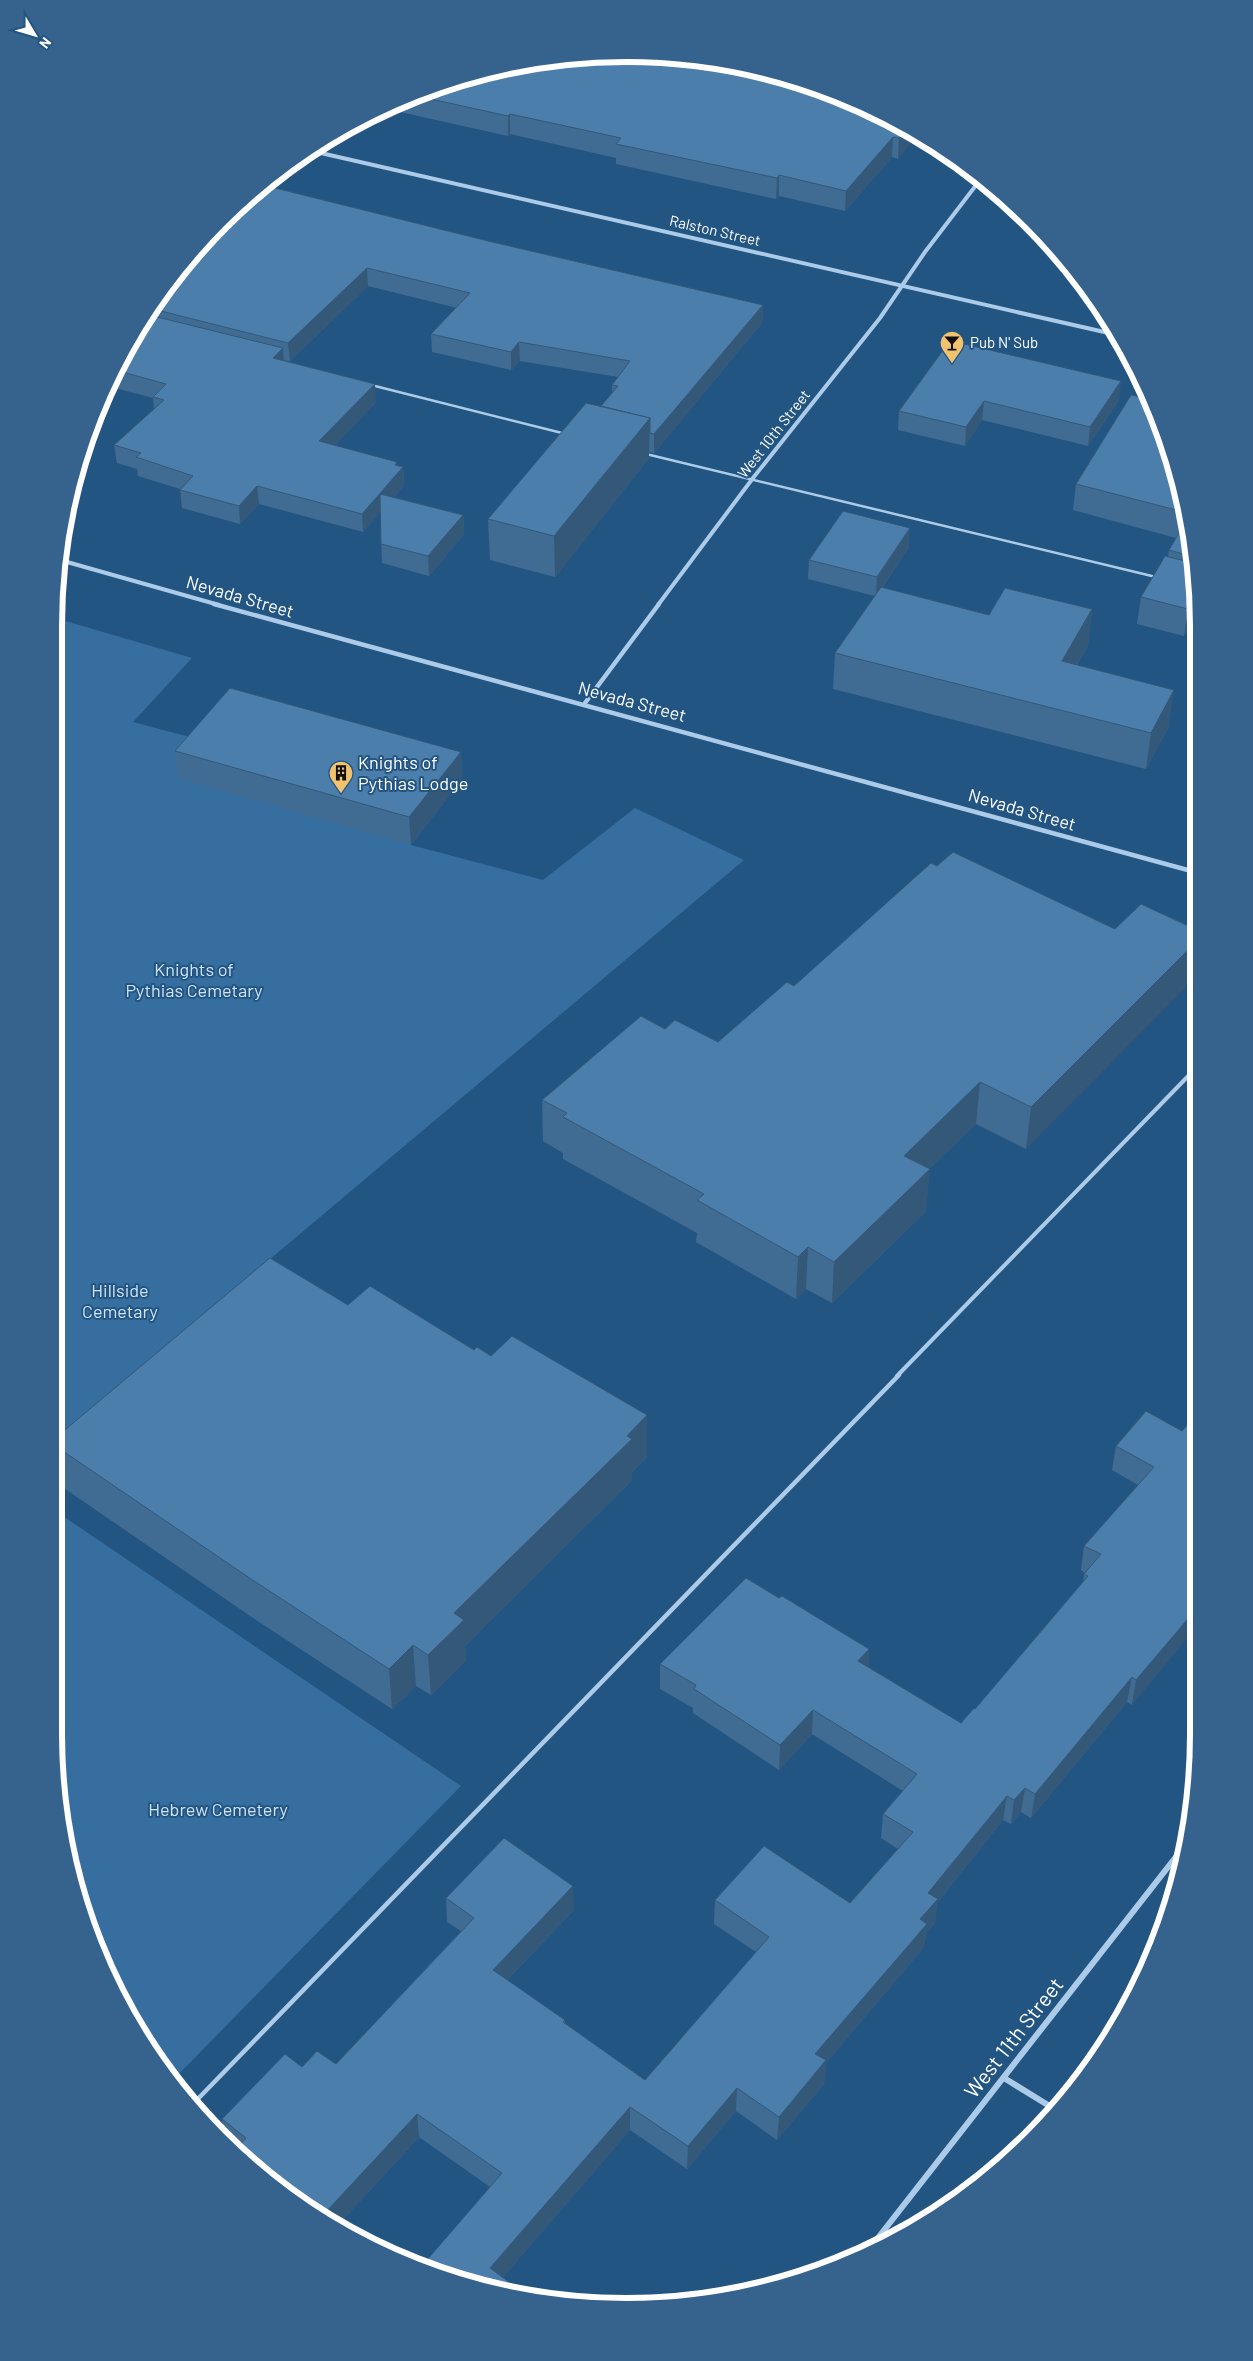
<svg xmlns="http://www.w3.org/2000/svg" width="1253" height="2361" viewBox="0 0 1253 2361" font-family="Barlow,sans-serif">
	<rect width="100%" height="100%" fill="#235583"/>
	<g fill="#376ea0">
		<polygon points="55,618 192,658 133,722 209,742 411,845 543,880 635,808 744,860 54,1441"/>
		<polygon points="54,1510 461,1786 171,2082 130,2021 84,1919 65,1846 54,1734"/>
	</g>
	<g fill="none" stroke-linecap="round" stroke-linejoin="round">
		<g stroke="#abcbe8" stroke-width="2.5">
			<polyline points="371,385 566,434"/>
			<polyline points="646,454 1156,577"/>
		</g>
		<polyline stroke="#abcbe8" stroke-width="4" points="897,1376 1196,1068"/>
		<polyline stroke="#abcbe8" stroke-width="4.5" points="192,2105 899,1375"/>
		<g stroke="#abcbe8" stroke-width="4">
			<polyline points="312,151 1113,334"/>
			<polyline points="60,560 219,605"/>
			<polyline points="658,605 753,478 880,318 925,252 980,180"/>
		</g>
		<g stroke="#abcbe8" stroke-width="4.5">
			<polyline points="214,604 1195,872"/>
			<polyline points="585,703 659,604"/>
		</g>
		<g stroke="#abcbe8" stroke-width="6">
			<polyline points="1004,2078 1056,2110"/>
			<polyline points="867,2252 1186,1844"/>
		</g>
	</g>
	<g fill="#406c93">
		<polygon points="443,84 915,137 898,159 892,157 845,211 779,196 776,199 616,164 616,158 510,134 508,136 387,109"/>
		<polygon points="488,241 763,305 762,323 654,453 649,452 649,458 555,577 490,560 488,519 601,406 612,393 612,385 618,377 520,361 511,370 432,352 431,334 457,308 368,286 290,361 284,360 376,402 334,446 403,467 404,486 394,497 463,515 464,534 429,576 382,563 380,512 363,532 259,504 240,524 182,508 180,489 138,476 137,469 117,463 114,445 154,409 153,398 108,386 113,373 172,278"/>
		<polygon points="960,343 1119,400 1088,446 982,420 965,446 898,430 899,411"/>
		<polygon points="1156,407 1194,551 1195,618 1184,636 1137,624 1141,597 1168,557 1169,550 1176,538 1073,510 1076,484"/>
		<polygon points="909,547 882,588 989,615 1092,609 1088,645 1077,665 1169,726 1146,769 833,689 835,653 875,596 808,579 809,560"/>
		<polygon points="1195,744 1195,778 1190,777"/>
		<polygon points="175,751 461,752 462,779 411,845 178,778"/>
		<polygon points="937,866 1115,929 1026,1149 976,1124 929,1169 926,1211 832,1303 806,1289 796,1299 696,1242 697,1233 563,1159 563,1153 543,1141 542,1100 665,1029 718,1042 794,986"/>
		<polygon points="348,1305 491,1356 647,1415 647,1457 632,1472 632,1480 465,1646 466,1660 431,1695 416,1686 392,1709 256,1620 58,1484 54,1463 54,1439"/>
		<polygon points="1182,1431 1132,1705 1127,1702 1031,1818 1021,1812 1011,1824 1003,1820 937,1903 935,1923 926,1933 924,1947 826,2063 824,2084 777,2140 736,2111 687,2169 630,2130 503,2277 479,2288 490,2187 419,2137 337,2226 309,2211 249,2165 239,2154 238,2152 232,2147 225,2140 222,2119 302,2067 336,2064 461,1931 447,1922 446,1898 574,1910 507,1980 565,2020 565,2024 645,2080 756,1952 714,1924 715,1900 850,1903 898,1849 881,1838 883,1814 903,1791 812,1734 779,1770 693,1713 693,1708 660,1689 660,1664 779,1598 869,1649 868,1667 961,1723 975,1709 1083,1583 1084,1574 1085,1573 1081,1570 1084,1546 1138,1485 1112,1470 1116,1446"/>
	</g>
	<g fill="#345878">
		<polygon points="510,114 510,134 508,136 508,116"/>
		<polygon points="906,130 915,137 898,159 899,138"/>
		<polygon points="893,137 892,157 845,211 846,191"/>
		<polygon points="779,175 779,196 776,199 777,178"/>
		<polygon points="367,268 368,286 290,361 288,343"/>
		<polygon points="763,305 762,323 654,453 654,434"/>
		<polygon points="519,342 520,361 511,370 511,352"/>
		<polygon points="283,348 284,366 273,358"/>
		<polygon points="1121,381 1119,400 1088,446 1090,427"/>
		<polygon points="375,384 376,402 321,460 319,441"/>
		<polygon points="984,401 982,420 965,446 966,427"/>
		<polygon points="650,418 649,458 555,577 554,536"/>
		<polygon points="397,462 398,473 403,467 404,486 363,532 362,514"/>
		<polygon points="257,486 259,504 240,524 239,506"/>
		<polygon points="463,515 464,534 429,576 428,556"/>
		<polygon points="910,528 909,547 876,596 877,577"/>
		<polygon points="1194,598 1195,618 1184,636 1188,609"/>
		<polygon points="1092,609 1088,645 1058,698 1062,661"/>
		<polygon points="1174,690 1169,726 1146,769 1151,733"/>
		<polygon points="461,752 462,779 411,845 409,817"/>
		<polygon points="1196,942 1196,977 1026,1149 1031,1107"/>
		<polygon points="980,1082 976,1124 900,1197 904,1156"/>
		<polygon points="930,1169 926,1211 832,1303 834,1262"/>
		<polygon points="808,1247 806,1289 796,1299 798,1257"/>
		<polygon points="647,1415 647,1457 632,1472 632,1480 465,1646 466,1660 431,1695 428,1655 454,1613 627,1436"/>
		<polygon points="1198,1607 1198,1625 1132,1705 1136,1680"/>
		<polygon points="413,1645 416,1686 392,1709 389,1669"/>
		<polygon points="869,1649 867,1674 858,1661"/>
		<polygon points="1132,1677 1127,1702 1031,1818 1035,1794"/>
		<polygon points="813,1710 812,1734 779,1770 780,1745"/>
		<polygon points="1025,1788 1021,1812 1011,1824 1014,1800"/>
		<polygon points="1007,1796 1003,1820 937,1903 935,1923 926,1933 924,1947 826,2063 824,2084 777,2140 779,2117 815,2054 920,1919 928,1893"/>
		<polygon points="573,1886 574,1910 494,1993 493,1970"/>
		<polygon points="737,2088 736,2111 687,2169 688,2146"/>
		<polygon points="630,2107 630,2130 492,2290 490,2268"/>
		<polygon points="417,2114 419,2137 337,2226 325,2219 324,2214"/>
	</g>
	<g fill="#4b7eab" stroke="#345878">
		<polygon points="664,55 775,73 880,113 906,130 899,138 893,137 846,191 779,175 777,178 616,144 621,138 510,114 508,116 417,96 443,84 552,59"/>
		<polygon points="263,185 488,241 763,305 654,434 650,433 650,418 601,406 618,386 612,385 630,361 519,342 511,352 431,334 470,293 367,268 288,343 153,309 172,278 249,196"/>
		<polygon points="149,315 283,348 273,358 375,384 319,441 397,462 395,465 403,467 362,514 257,486 239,506 180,490 193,476 136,457 141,453 114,445 164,400 153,397 166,384 115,370"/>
		<polygon points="960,343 1121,381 1090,427 984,401 966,427 899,411 946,346"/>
		<polygon points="1131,395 1151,399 1156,407 1184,512 1076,484"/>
		<polygon points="586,403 650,418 554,536 488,519"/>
		<polygon points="380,494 463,515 428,556 381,544"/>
		<polygon points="843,511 910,528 877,577 809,560"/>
		<polygon points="1186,521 1194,551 1194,557 1169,550"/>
		<polygon points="1165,556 1194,563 1194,598 1188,609 1141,597"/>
		<polygon points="881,587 989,615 1005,588 1092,609 1062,661 1174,690 1151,733 835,653"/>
		<polygon points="230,688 461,752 409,817 175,751"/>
		<polygon points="953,852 1115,929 1141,904 1195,929 1196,942 1031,1107 980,1082 904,1156 930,1169 834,1262 808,1247 798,1257 697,1200 704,1194 563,1117 567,1113 542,1100 641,1016 665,1029 675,1020 718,1042 787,982 794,986 931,863 937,866"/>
		<polygon points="270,1258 348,1305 370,1286 474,1350 477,1347 491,1356 512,1336 647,1415 627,1436 632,1439 454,1613 464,1620 428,1655 413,1645 389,1669 251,1579 54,1445 54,1439"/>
		<polygon points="1146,1411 1182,1431 1197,1414 1198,1607 1136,1680 1132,1677 1035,1794 1025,1788 1014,1800 1007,1796 928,1893 938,1899 920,1919 927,1924 815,2054 826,2060 779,2117 737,2088 688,2146 630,2107 490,2268 528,2296 479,2288 420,2268 502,2173 417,2114 324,2214 238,2147 246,2138 222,2119 285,2054 302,2067 317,2051 336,2064 474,1918 446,1898 504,1838 573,1886 493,1970 565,2020 563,2022 645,2080 769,1937 715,1900 764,1846 850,1903 913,1832 883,1814 917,1774 813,1710 780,1745 694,1689 696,1685 660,1664 746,1578 779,1598 782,1596 869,1649 858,1661 961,1723 974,1708 975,1709 1088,1576 1084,1574 1101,1554 1084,1546 1154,1467 1116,1446"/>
	</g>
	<defs>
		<symbol id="bar-pin" viewBox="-11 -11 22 30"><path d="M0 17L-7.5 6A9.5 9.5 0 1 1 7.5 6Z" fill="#f3c26e" stroke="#235583"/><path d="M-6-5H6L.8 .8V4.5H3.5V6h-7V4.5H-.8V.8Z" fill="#111"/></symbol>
		<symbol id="building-pin" viewBox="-11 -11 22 30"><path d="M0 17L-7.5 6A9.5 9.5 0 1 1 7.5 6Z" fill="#f3c26e" stroke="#235583"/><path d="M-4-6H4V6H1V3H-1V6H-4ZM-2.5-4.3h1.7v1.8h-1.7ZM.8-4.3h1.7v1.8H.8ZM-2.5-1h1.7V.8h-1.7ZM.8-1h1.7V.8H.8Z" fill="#111"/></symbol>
	</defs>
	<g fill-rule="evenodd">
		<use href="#bar-pin" x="938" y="329" width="28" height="38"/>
		<use href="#building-pin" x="327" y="759" width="28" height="38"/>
	</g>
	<g text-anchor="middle" stroke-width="4" stroke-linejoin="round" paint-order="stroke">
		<g font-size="15" fill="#fff" stroke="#235583">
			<text transform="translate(715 231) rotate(13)" y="5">Ralston Street</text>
			<text transform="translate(774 434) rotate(-52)" y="5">West 10th Street</text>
		</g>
		<g font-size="15" fill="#fff" stroke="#235583" text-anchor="start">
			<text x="970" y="348">Pub N' Sub</text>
		</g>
		<g font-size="18" fill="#fff" stroke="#235583">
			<text transform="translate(240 597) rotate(16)" y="6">Nevada Street</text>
			<text transform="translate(632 702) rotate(15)" y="6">Nevada Street</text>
			<text transform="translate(1022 810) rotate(16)" y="6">Nevada Street</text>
		</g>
		<g font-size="18" fill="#fff" stroke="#235583" text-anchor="start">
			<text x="358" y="769">Knights of<tspan x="358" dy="21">Pythias Lodge</tspan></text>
		</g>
		<g font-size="18" fill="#cfe4f6" stroke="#235583">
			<text x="194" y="976">Knights of<tspan x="194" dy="21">Pythias Cemetary</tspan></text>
			<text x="120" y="1297">Hillside<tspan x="120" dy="21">Cemetary</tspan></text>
			<text x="218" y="1816">Hebrew Cemetery</text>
		</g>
		<g font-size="21" fill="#fff" stroke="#235583">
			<text transform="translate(1014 2038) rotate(-52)" y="7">West 11th Street</text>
		</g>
	</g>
	<path d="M0 0H1253V2361H0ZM626 62H626A564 564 0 0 1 1190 626V1734A564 564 0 0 1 626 2298H626A564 564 0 0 1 62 1734V626A564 564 0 0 1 626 62Z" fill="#35638d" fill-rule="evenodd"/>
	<path fill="none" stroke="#fff" stroke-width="6" d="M626 62H626A564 564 0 0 1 1190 626V1734A564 564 0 0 1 626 2298H626A564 564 0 0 1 62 1734V626A564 564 0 0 1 626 62Z"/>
	<g transform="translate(35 35) rotate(128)" stroke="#235583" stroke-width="4" paint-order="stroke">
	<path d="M0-4L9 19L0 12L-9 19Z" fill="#ffffff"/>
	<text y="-8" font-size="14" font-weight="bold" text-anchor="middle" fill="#ffffff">N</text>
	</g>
</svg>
